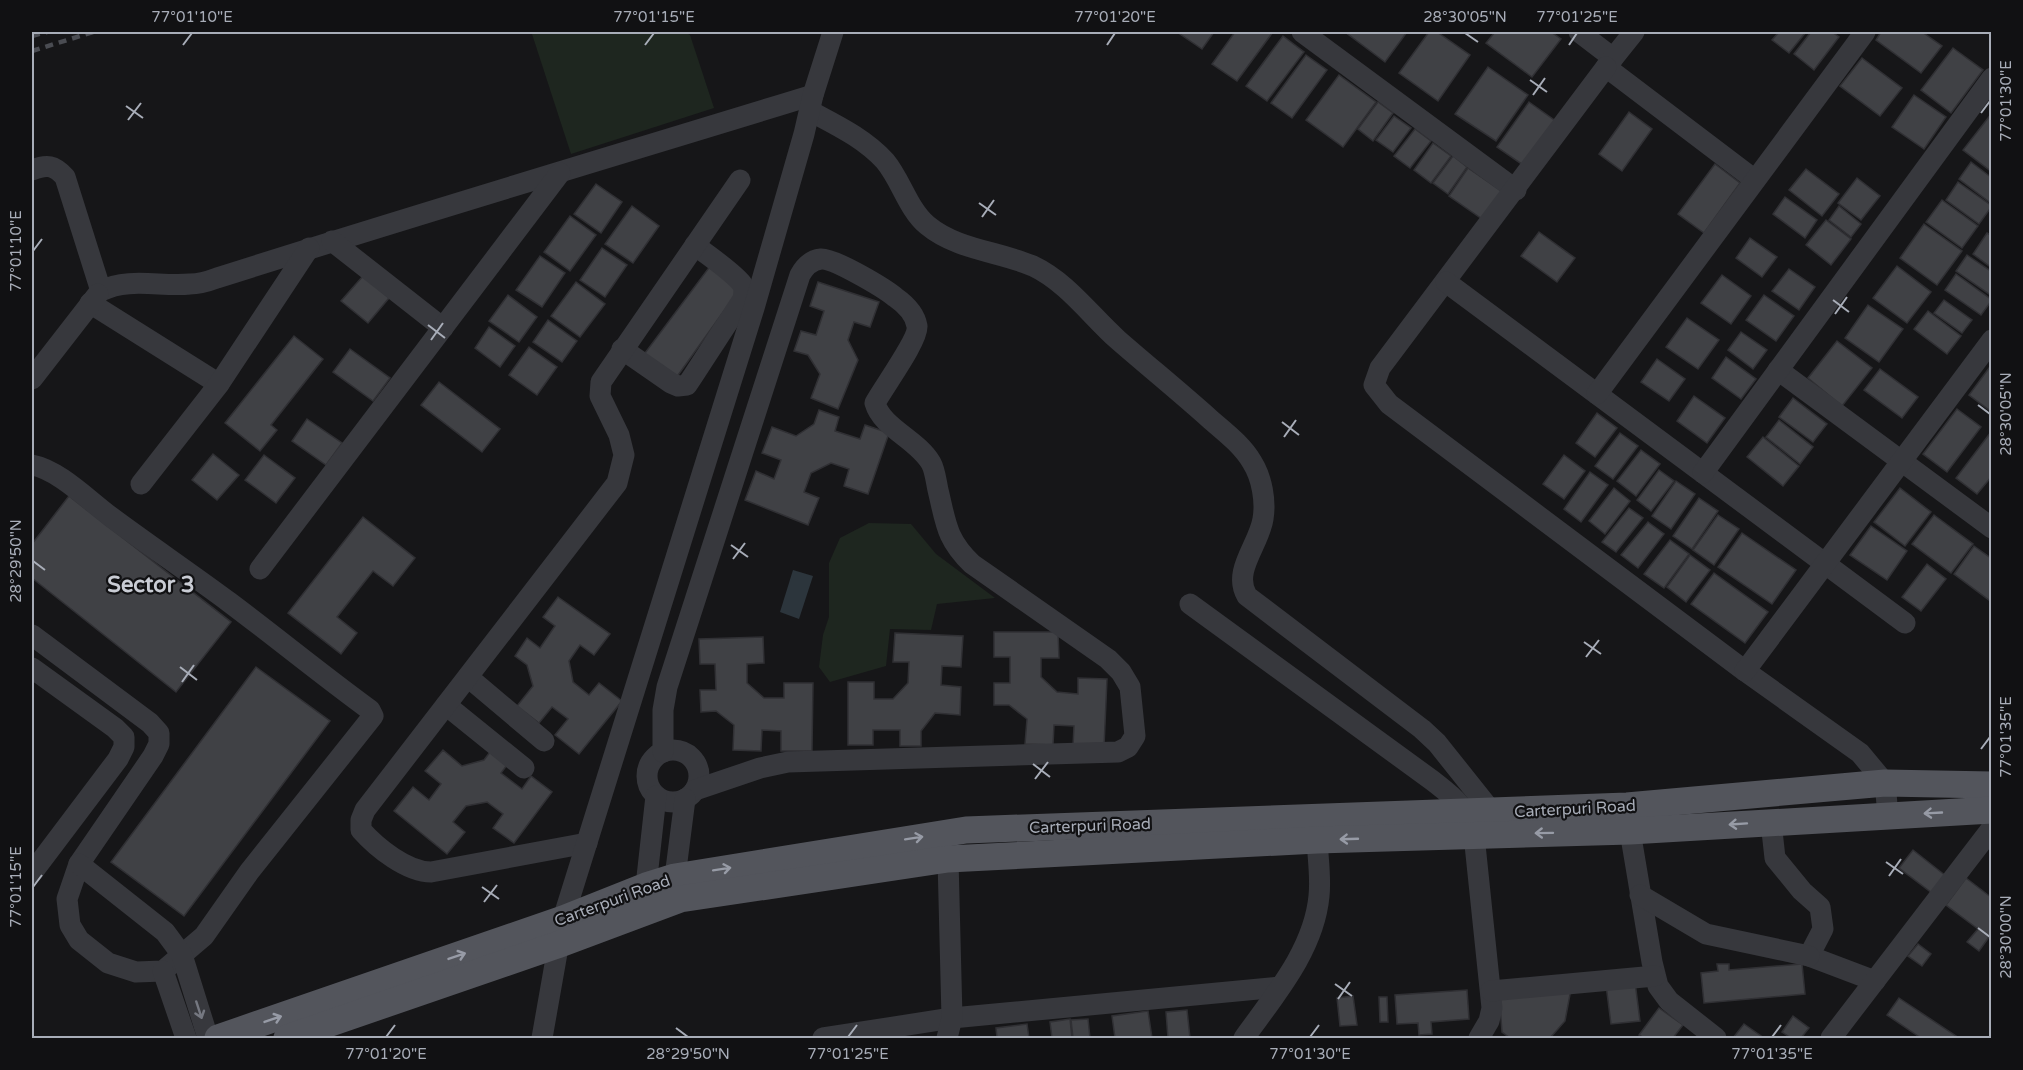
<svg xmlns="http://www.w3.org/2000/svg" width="2023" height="1070" viewBox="0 0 2023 1070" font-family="'Varela Round',sans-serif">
	<rect width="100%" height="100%" fill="#161618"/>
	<g fill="#1e261f">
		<polygon points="538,32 684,32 690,35 714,108 571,154 532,34"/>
		<polygon points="869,523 911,524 936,554 995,598 937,604 931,630 890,629 886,666 830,682 819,667 823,635 829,617 829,563 840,538"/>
	</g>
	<polygon fill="#2c353c" points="793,570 813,576 799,619 780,612"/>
	<g fill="#404145" stroke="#303034" stroke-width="1.5">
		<polygon points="1177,32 1214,32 1202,49"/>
		<polygon points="1235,32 1273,32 1237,81 1212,64"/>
		<polygon points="1345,32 1407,32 1385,62"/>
		<polygon points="1429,32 1437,32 1470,55 1438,101 1399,73"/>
		<polygon points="1495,32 1551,32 1561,39 1532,77 1486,43"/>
		<polygon points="1779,32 1806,32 1789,53 1772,40"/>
		<polygon points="1811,32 1832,32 1839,37 1814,70 1794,54"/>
		<polygon points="1881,32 1922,32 1942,46 1921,73 1876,40"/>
		<polygon points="1283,36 1304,52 1267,101 1246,86"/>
		<polygon points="1953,48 1983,70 1951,113 1921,90"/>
		<polygon points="1306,55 1327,70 1292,118 1271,103"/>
		<polygon points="1862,58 1902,88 1880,116 1840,86"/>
		<polygon points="1488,67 1528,95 1496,141 1455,114"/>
		<polygon points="1339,75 1376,102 1343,147 1306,120"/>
		<polygon points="1914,95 1946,117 1924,149 1892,127"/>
		<polygon points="1378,102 1393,113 1373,141 1358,129"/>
		<polygon points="1529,102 1557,122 1526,167 1497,147"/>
		<polygon points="1629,112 1652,129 1622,171 1599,154"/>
		<polygon points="1992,113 1992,172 1963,150"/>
		<polygon points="1394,116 1411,128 1393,152 1376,140"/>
		<polygon points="1415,129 1431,141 1410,168 1394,156"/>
		<polygon points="1433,143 1451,156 1431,183 1414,170"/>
		<polygon points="1453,156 1467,167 1448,194 1433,183"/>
		<polygon points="1971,162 1992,178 1992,204 1959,179"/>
		<polygon points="1715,164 1740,183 1704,233 1678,214"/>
		<polygon points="1468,168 1504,193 1485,221 1449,196"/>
		<polygon points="1806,169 1839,194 1822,216 1789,190"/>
		<polygon points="1857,178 1880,196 1861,220 1838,203"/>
		<polygon points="1958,182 1992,206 1979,224 1946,200"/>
		<polygon points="596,184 622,202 601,233 574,214"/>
		<polygon points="1785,197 1817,220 1805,238 1773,214"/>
		<polygon points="1942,200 1978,226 1962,248 1926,222"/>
		<polygon points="632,206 659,226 633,263 605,244"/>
		<polygon points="1839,206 1861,224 1851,237 1829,220"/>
		<polygon points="570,216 596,235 570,271 544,252"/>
		<polygon points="1826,220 1851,239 1831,265 1806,245"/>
		<polygon points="1924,224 1962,251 1937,285 1900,258"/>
		<polygon points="1539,232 1575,258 1557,282 1521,256"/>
		<polygon points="1987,233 1992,236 1992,268 1973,254"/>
		<polygon points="1750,238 1777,257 1762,277 1736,258"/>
		<polygon points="602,248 627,265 605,297 580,280"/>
		<polygon points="1967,255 1992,272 1992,296 1956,271"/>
		<polygon points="540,256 565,273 542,307 516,290"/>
		<polygon points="711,265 739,290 676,378 642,357"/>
		<polygon points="1897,266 1931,292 1907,323 1873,298"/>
		<polygon points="1789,269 1815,287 1799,310 1772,291"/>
		<polygon points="1956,274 1992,300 1981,315 1945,290"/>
		<polygon points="1722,275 1751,296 1731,324 1701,303"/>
		<polygon points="363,276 389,298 368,323 341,301"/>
		<polygon points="576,282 605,304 580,337 551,316"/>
		<polygon points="818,282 879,302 870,327 854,322 848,340 858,360 838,409 811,398 820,374 808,355 794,351 801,331 816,335 824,311 810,306"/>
		<polygon points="508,295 537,317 519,342 489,321"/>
		<polygon points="1764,295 1794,316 1776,341 1746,320"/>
		<polygon points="1944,300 1972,320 1962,333 1934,313"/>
		<polygon points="1868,305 1903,329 1879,362 1845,338"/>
		<polygon points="1928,311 1961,336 1947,354 1914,329"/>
		<polygon points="1687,318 1719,340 1698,369 1666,347"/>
		<polygon points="548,320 577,341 562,362 533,342"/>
		<polygon points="489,327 515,346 500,367 475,348"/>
		<polygon points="1741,332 1767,350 1753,369 1728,350"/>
		<polygon points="294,336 323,359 271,425 277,430 260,451 225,423"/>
		<polygon points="1837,341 1872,368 1842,406 1808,378"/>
		<polygon points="529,347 557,367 537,395 509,375"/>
		<polygon points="350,349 390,378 373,401 333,372"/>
		<polygon points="1726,357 1756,379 1741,399 1712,378"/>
		<polygon points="1657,359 1685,379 1669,401 1641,382"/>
		<polygon points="1992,364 1992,412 1969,395"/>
		<polygon points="1880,369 1918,397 1902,418 1864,390"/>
		<polygon points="439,382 500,429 482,452 421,405"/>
		<polygon points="1694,396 1725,418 1707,443 1677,421"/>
		<polygon points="1793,398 1827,424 1813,442 1779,417"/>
		<polygon points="1957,409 1981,427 1947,472 1923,454"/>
		<polygon points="819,410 839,417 835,431 860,439 865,425 889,433 868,494 844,486 849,469 831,463 811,473 804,492 819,498 808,525 745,500 756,471 774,479 781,460 762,453 772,427 796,436 814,424"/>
		<polygon points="1597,413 1617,428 1595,457 1576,443"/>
		<polygon points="307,419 342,443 326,465 292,441"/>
		<polygon points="1779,420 1813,447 1800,464 1766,437"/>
		<polygon points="1991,432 1992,476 1977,494 1956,478"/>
		<polygon points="1620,433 1638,446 1613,479 1595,466"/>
		<polygon points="1763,437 1799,466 1783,486 1747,457"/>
		<polygon points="1641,450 1660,464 1636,496 1617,481"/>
		<polygon points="213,454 239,475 217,500 192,480"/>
		<polygon points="264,455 295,478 276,503 245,480"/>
		<polygon points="1564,455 1585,471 1564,499 1543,484"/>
		<polygon points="1659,470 1674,481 1651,511 1637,500"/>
		<polygon points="1590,472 1608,485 1581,522 1564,509"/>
		<polygon points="1676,481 1695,494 1671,529 1652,516"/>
		<polygon points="1614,488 1630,501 1605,534 1589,521"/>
		<polygon points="1900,488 1931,512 1905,546 1874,522"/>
		<polygon points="69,496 231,622 176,692 32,578 32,544"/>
		<polygon points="1699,498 1718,511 1692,549 1673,536"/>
		<polygon points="1629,508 1643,518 1616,552 1602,542"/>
		<polygon points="1718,515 1739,529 1714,565 1693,550"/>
		<polygon points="1934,515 1973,544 1951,573 1912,544"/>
		<polygon points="363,517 415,558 393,586 373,571 337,617 357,633 341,654 288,613"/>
		<polygon points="1648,522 1664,534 1638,568 1621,555"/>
		<polygon points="1871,526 1907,551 1887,580 1850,555"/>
		<polygon points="1742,533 1796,570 1772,604 1718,567"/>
		<polygon points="1670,540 1689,554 1664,588 1644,574"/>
		<polygon points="1974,546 1992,559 1992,598 1989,600 1954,574"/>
		<polygon points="1690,555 1710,570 1686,602 1667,587"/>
		<polygon points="1927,564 1946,579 1921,611 1902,597"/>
		<polygon points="1714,573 1768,612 1745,643 1691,604"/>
		<polygon points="558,597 610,634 594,655 580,645 569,661 573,682 589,695 599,683 622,701 579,754 555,735 568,719 552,707 539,723 517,706 533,686 527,665 515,656 527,638 540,648 555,626 543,617"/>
		<polygon points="994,632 1058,632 1059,658 1041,658 1041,677 1057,692 1078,694 1078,678 1107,679 1104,747 1073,746 1074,726 1054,725 1053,745 1025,744 1027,719 1009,705 994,705 994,683 1010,683 1010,657 994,657"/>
		<polygon points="895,633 963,636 961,667 942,666 941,685 961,687 960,715 935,713 921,731 921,746 900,746 900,730 873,730 873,745 848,745 848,682 874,682 874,699 893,699 908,683 909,662 893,662"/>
		<polygon points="763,637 764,663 747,664 747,683 764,698 784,698 784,683 813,683 812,751 781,751 781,731 762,730 761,751 733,750 734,725 716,711 701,712 700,690 716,690 715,664 700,664 699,639"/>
		<polygon points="256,667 330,721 184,916 111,862"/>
		<polygon points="493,748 510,761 501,773 522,789 531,776 552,792 514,843 493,828 503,814 487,802 466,806 453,822 465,832 447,854 394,811 413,787 429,800 441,784 425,771 443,750 462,766 484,760"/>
		<polygon points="1913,850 1946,876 1932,893 1899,868"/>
		<polygon points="1966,878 1992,898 1992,938 1989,937 1979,951 1967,942 1978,929 1946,905"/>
		<polygon points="1918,944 1931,954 1922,966 1908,956"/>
		<polygon points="1717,964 1729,964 1729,970 1802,964 1805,994 1704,1003 1701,973 1718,971"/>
		<polygon points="1635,982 1640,1021 1611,1024 1606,985"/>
		<polygon points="1571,989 1565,1021 1550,1038 1510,1038 1502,1032 1499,992"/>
		<polygon points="1467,990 1469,1019 1431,1022 1432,1034 1419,1035 1418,1023 1397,1024 1395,995"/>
		<polygon points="1353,996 1357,1025 1340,1026 1337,998"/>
		<polygon points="1379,997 1387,997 1388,1022 1380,1022"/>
		<polygon points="1899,998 1959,1038 1921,1038 1887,1015"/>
		<polygon points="1659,1008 1683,1025 1673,1038 1644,1038 1639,1035"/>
		<polygon points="1187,1010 1190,1038 1168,1038 1166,1012"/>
		<polygon points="1148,1011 1152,1038 1115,1038 1112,1016"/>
		<polygon points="1793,1016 1809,1028 1801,1038 1791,1038 1782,1032"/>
		<polygon points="1070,1019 1072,1038 1052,1038 1050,1022"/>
		<polygon points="1088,1019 1090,1038 1073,1038 1071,1020"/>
		<polygon points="1027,1024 1029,1038 997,1038 996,1028"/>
		<polygon points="1744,1024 1764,1038 1733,1038"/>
	</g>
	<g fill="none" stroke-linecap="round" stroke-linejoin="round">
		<g stroke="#37383d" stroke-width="21">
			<polyline points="1302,32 1516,190"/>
			<polyline points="1579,32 1613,58"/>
			<polyline points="1634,32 1606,67 1755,180"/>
			<polyline points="1606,67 1380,368 1374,385 1389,404 1745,671 1860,753 1885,783 1888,815"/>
			<path d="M810 111C836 125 864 138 885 161 901 180 908 209 927 225 957 250 998 251 1033 266 1067 282 1091 316 1118 340 1149 367 1181 393 1211 420 1226 433 1242 445 1252 462 1262 478 1266 501 1263 519 1259 545 1232 571 1247 596L1422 729 1437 743 1492 812"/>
			<path d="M32 170C47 164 54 165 65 177L101 291C128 277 161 287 190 284 199 284 209 281 217 278 415 215 614 156 813 95"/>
			<polyline points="332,241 443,328"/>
			<polyline points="1446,282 1905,623"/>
			<polyline points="90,303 219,384"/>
			<path d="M622 349 671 383 678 386 687 385 693 376 743 299C744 294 745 289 742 284 733 272 707 255 695 245"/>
			<polyline points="1778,370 1992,528"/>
			<polyline points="32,379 98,294"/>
			<polyline points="1597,394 1865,32"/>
			<path d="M32 465C59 470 88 500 111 517 150 546 190 573 229 602 277 638 322 675 370 710L373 716 249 872 204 936 163 971 136 972 108 963 79 940 70 925 67 899 79 864 153 756 159 744V733L150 723 32 635"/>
			<polyline points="1703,473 1992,78"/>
			<polyline points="141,484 219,384 309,248"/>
			<polyline points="260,569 560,173"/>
			<path d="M1190 604 1433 781C1456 799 1465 805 1474 835L1492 1008 1489 1021 1479 1038"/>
			<polyline points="32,668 115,728 124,737 124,747 118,759 32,873"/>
			<polyline points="1745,671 1992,340"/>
			<polyline points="468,677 544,741"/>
			<polyline points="446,705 524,768"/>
			<circle cx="673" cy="776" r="26"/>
			<path d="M663 752V710L667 687 800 275C805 266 811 260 821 259 834 258 884 288 895 297 905 304 915 314 917 326 919 339 883 388 875 403 882 428 917 439 931 463 935 470 936 481 938 490 946 523 946 539 972 564L1108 659 1121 672 1130 687 1135 736 1128 747 1118 752 788 762 760 768 695 790"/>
			<polyline points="1771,822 1775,858 1802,891 1820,907 1823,929 1809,956 1875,981"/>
			<polyline points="1630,831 1652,962 1658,986 1669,1001 1716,1038"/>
			<path d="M587 843 431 872C407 872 377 848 361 830V820L365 810 617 483 624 455 619 435 600 396 601 382 740 180"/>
			<polyline points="79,864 165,932 182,955 208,1038"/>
			<polyline points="678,891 675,877 685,799"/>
			<polyline points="1640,895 1706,934 1809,956"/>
			<polyline points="651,899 646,886 656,796"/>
			<polyline points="163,971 186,1038"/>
			<polyline points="1491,991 1655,976"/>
			<polyline points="542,1038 563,919 754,308 804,134 813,95 833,32"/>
			<polyline points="823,1038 952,1018 1280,987"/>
			<polyline points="947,1038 952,1018 948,859"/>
			<path d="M1244 1038C1274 996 1314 950 1319 896 1321 878 1318 859 1317 840"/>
			<polyline points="1831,1038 1992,828"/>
		</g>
		<g stroke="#53555c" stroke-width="27">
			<polyline points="218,1038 563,919 646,886 675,877 966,830 1627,806 1885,783 1992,785"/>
			<polyline points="287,1038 557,945 680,899 948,859 1317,840 1630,831 1992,810"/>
		</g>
		<g stroke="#4a4c52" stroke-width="4.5" stroke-dasharray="8 6" stroke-linecap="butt">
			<polyline points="32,36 47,32"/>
			<polyline points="32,51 93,32"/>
		</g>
	</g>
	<defs><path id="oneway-shaft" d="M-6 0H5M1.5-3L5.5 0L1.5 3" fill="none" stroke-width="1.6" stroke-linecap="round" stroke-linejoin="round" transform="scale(1.5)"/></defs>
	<g stroke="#979ba6">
		<use href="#oneway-shaft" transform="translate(1933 813) rotate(177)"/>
		<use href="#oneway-shaft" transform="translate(1738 824) rotate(176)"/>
		<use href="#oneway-shaft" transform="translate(1544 833) rotate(179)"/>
		<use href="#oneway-shaft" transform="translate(914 838) rotate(-9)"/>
		<use href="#oneway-shaft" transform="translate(1349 839) rotate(178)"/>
		<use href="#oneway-shaft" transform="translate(722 869) rotate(-9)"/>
		<use href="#oneway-shaft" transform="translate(457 956) rotate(-19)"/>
		<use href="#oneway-shaft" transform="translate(273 1019) rotate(-19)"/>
	</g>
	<use stroke="#757881" href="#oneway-shaft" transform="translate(199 1010) rotate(72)"/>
	<path fill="none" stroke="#a8adb8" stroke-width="2" d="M1465 33 1478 42M183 45 192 33M645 45 654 33M1107 45 1115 33M1569 45 1577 33M1530 80 1547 92M1533 95 1545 78M126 106 143 118M1981 113 1990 101M128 120 141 103M979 203 996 215M982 217 994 200M33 251 42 239M1833 300 1849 312M1835 314 1847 297M428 325 445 338M431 340 443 323M1978 405 1990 414M1282 422 1299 435M1284 437 1296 420M731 545 748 557M733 559 745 543M33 561 45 570M1584 642 1601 654M1586 657 1599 640M180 667 197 680M182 682 194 665M1981 749 1990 737M1033 764 1050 777M1035 779 1048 762M1886 862 1903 874M1889 876 1901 859M33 887 42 875M482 887 499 899M484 902 497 885M1978 928 1990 937M1335 984 1352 996M1338 999 1350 982M676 1028 688 1037M386 1037 395 1025M848 1037 857 1025M1310 1037 1319 1025M1772 1037 1781 1025"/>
	<g text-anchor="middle" stroke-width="4.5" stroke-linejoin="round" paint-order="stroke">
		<g font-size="16" fill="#a8adb8" stroke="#111113">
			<text transform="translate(1575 808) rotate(-3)" y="6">Carterpuri Road</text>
			<text transform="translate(1090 825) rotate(-2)" y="6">Carterpuri Road</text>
			<text transform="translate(612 900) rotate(-20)" y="6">Carterpuri Road</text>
		</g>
		<g font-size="22" font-weight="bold" fill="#c9ccd4" stroke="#111113">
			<text x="151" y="592">Sector 3</text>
		</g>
	</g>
	<rect width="2023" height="1070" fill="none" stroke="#111113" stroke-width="66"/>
	<rect x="33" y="33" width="1957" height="1004" fill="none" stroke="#a8adb8" stroke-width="2"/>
	<g font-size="15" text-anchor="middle" fill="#a8adb8">
		<text x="192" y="22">77°01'10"E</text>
		<text x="654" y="22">77°01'15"E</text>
		<text x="1115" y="22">77°01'20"E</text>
		<text x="1465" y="22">28°30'05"N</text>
		<text x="1577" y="22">77°01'25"E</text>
		<text transform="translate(2006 101) rotate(-90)" y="5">77°01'30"E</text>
		<text transform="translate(16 251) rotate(-90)" y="5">77°01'10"E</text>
		<text transform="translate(2006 414) rotate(-90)" y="5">28°30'05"N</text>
		<text transform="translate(16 561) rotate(-90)" y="5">28°29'50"N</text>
		<text transform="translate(2006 737) rotate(-90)" y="5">77°01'35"E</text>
		<text transform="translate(16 887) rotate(-90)" y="5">77°01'15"E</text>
		<text transform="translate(2006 937) rotate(-90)" y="5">28°30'00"N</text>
		<text x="386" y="1059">77°01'20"E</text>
		<text x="688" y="1059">28°29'50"N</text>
		<text x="848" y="1059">77°01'25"E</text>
		<text x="1310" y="1059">77°01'30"E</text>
		<text x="1772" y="1059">77°01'35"E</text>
	</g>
</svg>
